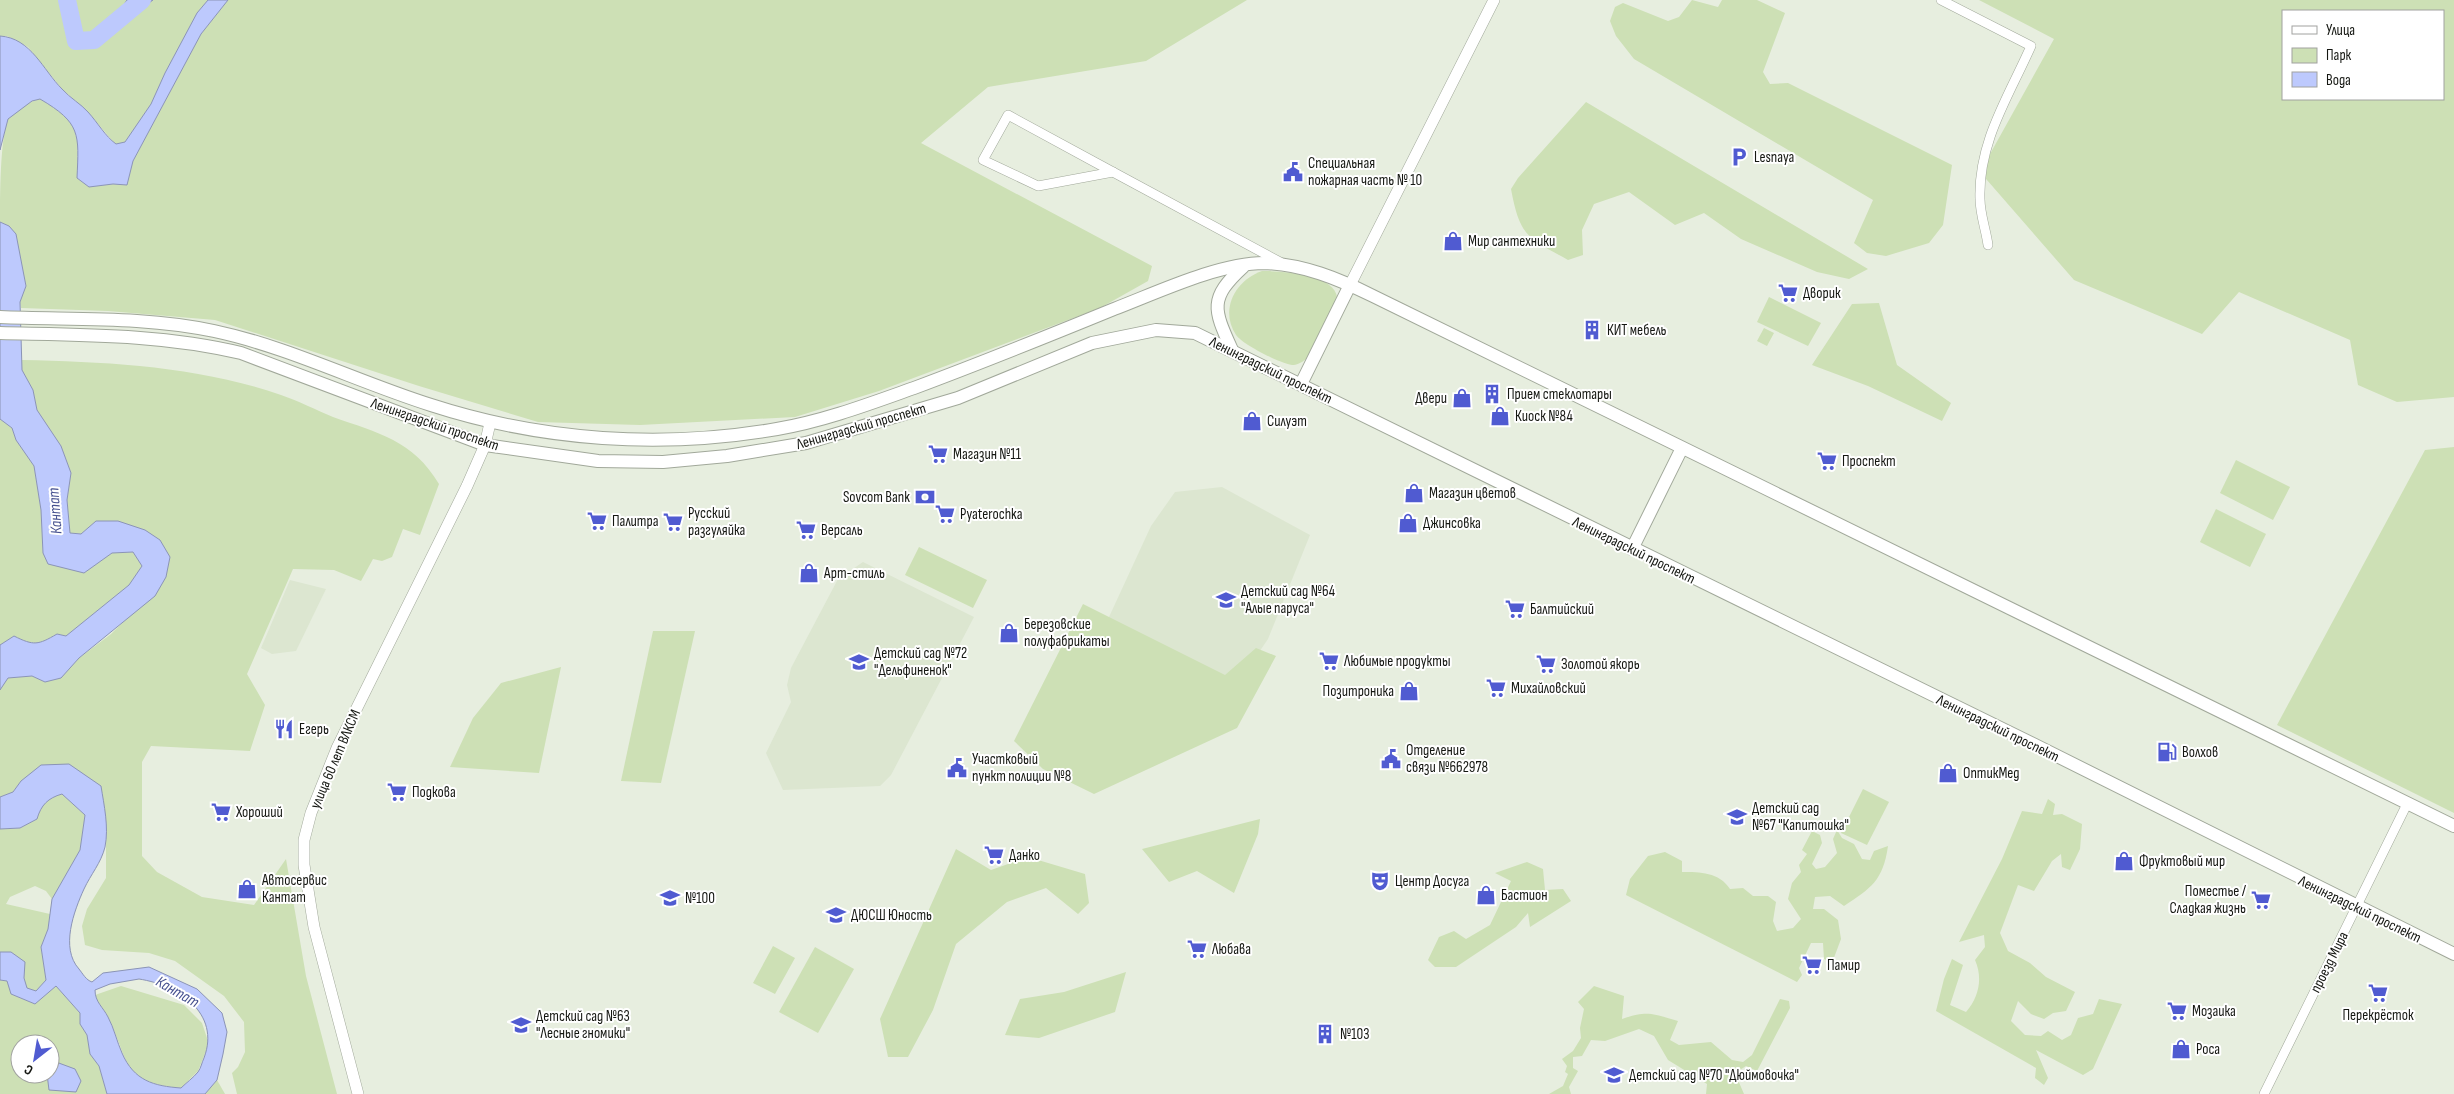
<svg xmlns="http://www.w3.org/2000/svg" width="2454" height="1094" viewBox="0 0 2454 1094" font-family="'Sofia Sans Condensed',sans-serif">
	<rect width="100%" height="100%" fill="#e7eedf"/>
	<g fill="#dce6d0">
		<polygon points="1222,487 1310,535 1268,639 1210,724 1103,630 1151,526 1175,492"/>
		<polygon points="863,562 974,617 891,775 880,786 783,790 766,753 791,702 787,685 791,668 838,579"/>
		<polygon points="290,580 326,589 296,651 272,654 261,648"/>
	</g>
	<g fill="#cde0b5" fill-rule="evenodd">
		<polygon points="0,0 127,0 121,9 139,10 153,0 208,0 197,13 165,73 151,104 125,142 116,145 87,111 62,89 28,47 7,36 0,36"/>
		<path d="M228 0H1247L1146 61 988 87 921 143 1152 266 1148 281 1100 308 879 391 795 417 640 425 538 422 419 386 215 320 108 311 21 308 20 302 26 285 9 226 0 222C0 199 0 138 8 119 13 111 30 101 40 99 81 123 79 134 77 178L89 187 113 184 127 185 133 161 201 34Z"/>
		<polygon points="1692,0 1718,7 1722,0 1757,0 1785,13 1763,72 1770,84 1788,83 1952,165 1943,225 1929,243 1886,256 1867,253 1854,243 1873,200 1634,59 1616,36 1610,21 1615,7 1623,3 1668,21 1679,17"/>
		<path d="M1979 0H2454V397L2397 402 2358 385 2350 340 2239 292 2202 334 2074 280 1980 172 2054 39ZM2283 11H2443V99H2283Z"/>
		<path d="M1586 102 1868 269 1849 279 1817 272 1741 239 1704 213 1675 225 1629 192 1594 204 1582 230 1583 255 1568 260C1527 237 1520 237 1511 189L1518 178Z"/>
		<path d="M1262 271C1281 271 1334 274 1337 297L1310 356C1305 360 1300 364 1294 365 1282 365 1242 344 1236 335 1219 309 1236 280 1262 271Z"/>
		<polygon points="1769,297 1821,323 1808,346 1757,322"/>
		<polygon points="1879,303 1897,365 1951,403 1942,421 1868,386 1812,365 1852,304"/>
		<polygon points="1764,328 1774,333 1767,346 1757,341"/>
		<path d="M22 360C109 362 197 366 281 395 299 401 316 410 333 417 378 433 413 440 439 484L420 535 403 529 392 557 382 561 373 559 361 581 334 570 293 569 247 674 265 705 250 751 151 746 142 762V856L157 872 202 897 254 905 286 859 306 976 337 1094H237L232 1073 238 1067 245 1052 244 1022 224 996 175 961 149 953 102 950 85 945 82 926 87 909 106 878V825L101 786 21 781 13 792 0 797V690L7 678 32 676 45 682 61 678 79 658 111 634 130 615 170 558 160 540 145 530 96 521 81 534 70 533 67 500 71 473 61 446 37 410 33 390 22 370Z"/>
		<path d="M0 419 12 428 16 440 34 466 41 510 43 553 84 573 112 553 133 552 142 566 129 585 66 636 57 634C38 645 34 646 14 636L0 645Z"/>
		<polygon points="2454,447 2454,813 2277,725 2425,450"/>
		<polygon points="2236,460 2290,487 2273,520 2220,493"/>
		<polygon points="2216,509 2266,534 2250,567 2200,542"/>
		<polygon points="919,547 987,580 973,608 905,575"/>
		<polygon points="1083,604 1225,675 1256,648 1276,656 1237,728 1094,794 1043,769 1014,741"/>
		<polygon points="653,631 695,631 661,783 621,781"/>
		<polygon points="561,667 539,773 450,767 473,718 501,683"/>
		<polygon points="1863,789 1889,802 1867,845 1841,833"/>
		<path d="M62 794 85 815 80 850 52 899 46 891 35 886 10 897 6 904 50 914 48 929 41 947 46 980 36 991 26 988 24 978 0 952V829L20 828 37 819C41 805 48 798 62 794Z"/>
		<path d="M2048 799 2055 804 2053 815 2062 814 2082 824 2080 849 2070 870 2062 867 2061 854 2052 861 2034 891 2018 885 2000 933 2008 951 2030 963 2046 977 2075 992 2066 1011 2053 1013 2044 1019 2031 1014 2018 1001 2011 1021 2025 1035 2041 1036 2048 1031 2062 1040 2071 1035 2078 1018 2093 1014 2099 999 2122 1004 2093 1069 2083 1075 2036 1050 2048 1078 2044 1085 2035 1078 2036 1068 1936 1011 1944 979 1952 959 1963 965 1950 1005 1966 1012C1979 997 1983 978 1975 960L1985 947 1984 935 1959 942 2002 859 2022 811 2042 814Z"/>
		<polygon points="1260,819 1258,834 1234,893 1197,871 1169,882 1142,849"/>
		<path d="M1837 830 1842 838 1854 844 1862 859 1870 860 1874 851 1888 846C1883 881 1871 888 1844 906L1830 896 1815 897 1813 909H1824L1838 920 1841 939 1832 963 1824 959 1823 943H1811L1799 968 1802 975 1797 982 1626 895 1630 879 1648 856 1665 852 1682 861V872C1700 872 1719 872 1730 889L1743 888 1753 896H1768L1776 902 1773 921 1777 931 1793 928 1801 919 1788 899 1792 883 1801 872 1799 865 1807 854 1802 850 1812 831 1820 835 1822 843 1812 864 1816 869 1825 867 1837 853 1833 839Z"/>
		<polygon points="956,849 991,870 1028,857 1085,874 1089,903 1078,914 1046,888 1007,902 956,944 933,1010 908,1057 888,1057 880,1019"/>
		<polygon points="1527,862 1543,869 1545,890 1563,889 1571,901 1530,927 1528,913 1516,927 1456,967 1435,967 1428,960 1439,937 1454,931 1466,939 1490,925 1511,881 1495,873"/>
		<polygon points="773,946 795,958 775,994 753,983"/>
		<polygon points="815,947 854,969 818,1033 779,1012"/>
		<polygon points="1126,972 1115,1012 1039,1038 1005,1035 1020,999 1064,992"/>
		<path d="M0 980 7 981 11 994 35 1004 56 986 80 1013V1024L87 1035 90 1054 99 1066 107 1094H0ZM20 1044H50V1064L56 1062 49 1089 47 1074H20Z"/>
		<path d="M121 986 184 1005 202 1023 209 1044 198 1071 181 1088C122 1082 130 1064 109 1019 105 1010 97 1004 95 995Z"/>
		<path d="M1594 986 1624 996 1622 1019C1648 1010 1653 1014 1678 1021L1670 1040 1679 1045 1711 1042 1732 1060 1743 1062 1752 1055 1780 999 1789 1001 1790 1008 1757 1071 1746 1066 1735 1073 1744 1094H1706L1707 1084 1668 1060 1654 1036 1639 1029 1605 1041 1591 1040 1582 1056 1573 1057V1068L1578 1071 1569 1087 1571 1094H1549L1563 1086 1568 1074 1565 1072 1567 1066 1562 1059 1573 1051 1581 1038 1580 1028 1584 1009 1578 1002Z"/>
		<polygon points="217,1080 225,1094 205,1094"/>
	</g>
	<g fill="#bdc9fd" stroke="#8b94b6" fill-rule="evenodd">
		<polygon points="127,0 153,0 139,10 121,9"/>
		<path d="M208 0H228L201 34 133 161 127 185 113 184 89 187 77 178C79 134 81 123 40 99L32 101 8 119 0 150V36C31 38 43 70 62 89 70 98 81 104 88 112 98 123 105 136 116 144L125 142 151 104 165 73 197 13Z"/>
		<path d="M0 222 9 226 16 234 26 286 20 302 22 370 33 390 37 410 61 446 71 473 67 500 70 533 81 534 96 521H118L145 530 160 540 170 557 166 577 155 596 79 658 61 678 45 682 32 676 8 678 0 690V645L14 636C34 646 38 645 57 634L66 636 129 585 142 566 133 552 112 553 84 573 48 564 43 553 41 510 34 466 16 440 12 428 0 419Z"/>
		<path d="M69 764 101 786C104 805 109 827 105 847 101 863 91 874 84 889 74 911 60 948 79 969 83 974 86 980 92 982L103 973 149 967 197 989 222 1013 227 1032 223 1054 217 1080 205 1094H107L99 1066 90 1054 87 1035 80 1024V1013L56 986 35 1004 11 994 7 981 0 980V952H11L25 962 24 978 27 988 36 991 46 980 41 947 48 929 52 899 80 850 85 815 62 794C48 798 41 805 37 819L20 828 0 829V797L13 792 21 781 41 765ZM139 979C178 985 221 1013 204 1058 202 1062 201 1068 198 1072 193 1078 186 1083 181 1088 154 1086 134 1081 122 1053 117 1042 114 1028 108 1017 103 1007 95 1002 95 990L110 984Z"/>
		<polygon points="56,1062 75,1069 81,1081 76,1092 49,1090 47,1074 50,1074 50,1064"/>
	</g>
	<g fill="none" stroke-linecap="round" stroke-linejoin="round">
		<polyline stroke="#bdc9fd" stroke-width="18" points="67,0 76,41 94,40 142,0"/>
		<defs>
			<g id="minor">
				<path d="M1941 0 2031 46C2009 96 1978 142 1980 199 1980 214 1986 230 1988 245"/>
				<polygon points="1008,115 1113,172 1038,186 983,160"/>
				<polyline points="1113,172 1280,262"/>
				<polyline points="2264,1094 2407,804"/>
			</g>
			<g id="tertiary">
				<polyline points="1350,285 1494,0"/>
				<polyline points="358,1094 314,927 304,865 304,840 311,813 337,748 467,486 485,445 490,423"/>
			</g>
			<g id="secondary">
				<path d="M0 317C71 320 145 316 214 331 289 347 358 382 431 405 542 441 662 449 777 429 824 421 869 404 914 388 981 363 1048 336 1114 309 1156 293 1219 263 1264 263 1303 264 1339 279 1373 296L2454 826"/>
				<path d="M0 333C81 335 162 334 241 353L485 445 598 461 663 462 727 456 806 443 958 398 1092 343 1156 330 1195 333 2035 745 2454 954"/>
				<path d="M1232 350C1214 310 1208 299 1243 267"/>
				<polyline points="1301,384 1350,285"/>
				<polyline points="1632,549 1682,448"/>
			</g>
		</defs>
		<use href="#minor" stroke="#a1a89a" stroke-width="10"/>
		<use href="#tertiary" stroke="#a1a89a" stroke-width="12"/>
		<use href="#secondary" stroke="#a1a89a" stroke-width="14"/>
		<use href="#minor" stroke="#fff" stroke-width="9"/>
		<use href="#tertiary" stroke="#fff" stroke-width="11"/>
		<use href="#secondary" stroke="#fff" stroke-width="12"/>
	</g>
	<defs>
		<symbol id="parking-bare" viewBox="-9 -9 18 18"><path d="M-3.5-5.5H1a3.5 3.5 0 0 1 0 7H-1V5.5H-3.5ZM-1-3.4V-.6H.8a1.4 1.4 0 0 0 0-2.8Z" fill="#505bd1" stroke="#fff" stroke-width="2.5" paint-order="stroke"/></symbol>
		<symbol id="civic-bare" viewBox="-9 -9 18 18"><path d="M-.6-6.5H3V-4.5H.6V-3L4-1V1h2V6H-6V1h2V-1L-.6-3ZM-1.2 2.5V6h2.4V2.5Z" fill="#505bd1" stroke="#fff" stroke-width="2.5" paint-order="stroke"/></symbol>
		<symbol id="shop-bare" viewBox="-9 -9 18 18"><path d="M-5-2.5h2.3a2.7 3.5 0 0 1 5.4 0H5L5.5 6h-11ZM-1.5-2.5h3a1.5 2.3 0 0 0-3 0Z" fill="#505bd1" stroke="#fff" stroke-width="2.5" paint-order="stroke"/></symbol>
		<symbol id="supermarket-bare" viewBox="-9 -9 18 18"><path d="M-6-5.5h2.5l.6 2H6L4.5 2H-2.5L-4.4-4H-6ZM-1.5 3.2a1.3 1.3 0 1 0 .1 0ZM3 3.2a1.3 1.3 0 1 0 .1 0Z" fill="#505bd1" stroke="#fff" stroke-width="2.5" paint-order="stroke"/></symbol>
		<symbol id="building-bare" viewBox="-9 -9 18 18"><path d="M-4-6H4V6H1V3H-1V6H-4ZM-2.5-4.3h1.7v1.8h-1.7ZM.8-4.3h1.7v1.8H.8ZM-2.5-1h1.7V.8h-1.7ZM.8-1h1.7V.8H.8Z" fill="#505bd1" stroke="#fff" stroke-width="2.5" paint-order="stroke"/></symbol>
		<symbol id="bank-bare" viewBox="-9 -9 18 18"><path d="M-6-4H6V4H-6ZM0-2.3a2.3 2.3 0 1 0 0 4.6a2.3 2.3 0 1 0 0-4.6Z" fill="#505bd1" stroke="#fff" stroke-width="2.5" paint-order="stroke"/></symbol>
		<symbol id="school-bare" viewBox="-9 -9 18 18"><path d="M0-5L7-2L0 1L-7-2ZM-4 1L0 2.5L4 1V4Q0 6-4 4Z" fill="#505bd1" stroke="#fff" stroke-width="2.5" paint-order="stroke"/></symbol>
		<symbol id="restaurant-bare" viewBox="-9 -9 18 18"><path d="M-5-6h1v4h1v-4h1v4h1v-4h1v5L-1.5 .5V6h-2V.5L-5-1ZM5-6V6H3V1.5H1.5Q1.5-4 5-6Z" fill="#505bd1" stroke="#fff" stroke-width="2.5" paint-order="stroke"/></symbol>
		<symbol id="fuel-bare" viewBox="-9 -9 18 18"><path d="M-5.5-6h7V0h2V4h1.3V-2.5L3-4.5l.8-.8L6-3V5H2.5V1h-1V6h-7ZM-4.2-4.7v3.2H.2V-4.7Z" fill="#505bd1" stroke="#fff" stroke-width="2.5" paint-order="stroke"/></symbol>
		<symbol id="theatre-bare" viewBox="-9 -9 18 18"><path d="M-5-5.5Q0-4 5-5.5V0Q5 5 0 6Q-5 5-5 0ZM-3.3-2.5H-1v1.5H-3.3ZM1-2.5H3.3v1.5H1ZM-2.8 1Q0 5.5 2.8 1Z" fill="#505bd1" stroke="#fff" stroke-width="2.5" paint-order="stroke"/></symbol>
	</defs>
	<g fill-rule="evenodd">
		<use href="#parking-bare" x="1725" y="143" width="28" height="28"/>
		<use href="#civic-bare" x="1279" y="158" width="28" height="28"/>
		<use href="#shop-bare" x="1439" y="227" width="28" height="28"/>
		<use href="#supermarket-bare" x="1774" y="279" width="28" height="28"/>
		<use href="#building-bare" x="1578" y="316" width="28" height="28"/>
		<use href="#building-bare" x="1478" y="380" width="28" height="28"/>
		<use href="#shop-bare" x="1448" y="384" width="28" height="28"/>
		<use href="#shop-bare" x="1486" y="402" width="28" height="28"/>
		<use href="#shop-bare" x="1238" y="407" width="28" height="28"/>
		<use href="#supermarket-bare" x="924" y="440" width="28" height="28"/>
		<use href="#supermarket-bare" x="1813" y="447" width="28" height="28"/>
		<use href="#shop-bare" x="1400" y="479" width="28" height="28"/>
		<use href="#bank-bare" x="911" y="483" width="28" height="28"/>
		<use href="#supermarket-bare" x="931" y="500" width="28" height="28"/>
		<use href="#supermarket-bare" x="583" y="507" width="28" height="28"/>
		<use href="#supermarket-bare" x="659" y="508" width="28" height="28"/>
		<use href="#shop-bare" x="1394" y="509" width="28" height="28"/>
		<use href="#supermarket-bare" x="792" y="516" width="28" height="28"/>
		<use href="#shop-bare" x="795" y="559" width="28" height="28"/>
		<use href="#school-bare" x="1212" y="586" width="28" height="28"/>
		<use href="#supermarket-bare" x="1501" y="595" width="28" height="28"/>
		<use href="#shop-bare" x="995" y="619" width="28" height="28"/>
		<use href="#supermarket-bare" x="1315" y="647" width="28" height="28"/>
		<use href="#school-bare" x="845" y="648" width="28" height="28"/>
		<use href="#supermarket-bare" x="1532" y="650" width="28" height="28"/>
		<use href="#supermarket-bare" x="1482" y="674" width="28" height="28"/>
		<use href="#shop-bare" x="1395" y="677" width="28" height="28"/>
		<use href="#restaurant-bare" x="270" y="715" width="28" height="28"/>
		<use href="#fuel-bare" x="2153" y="738" width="28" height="28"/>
		<use href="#civic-bare" x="1377" y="745" width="28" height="28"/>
		<use href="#civic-bare" x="943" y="754" width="28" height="28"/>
		<use href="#shop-bare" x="1934" y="759" width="28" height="28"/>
		<use href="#supermarket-bare" x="383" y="778" width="28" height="28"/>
		<use href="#supermarket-bare" x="207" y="798" width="28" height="28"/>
		<use href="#school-bare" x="1723" y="803" width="28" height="28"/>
		<use href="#supermarket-bare" x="980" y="841" width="28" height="28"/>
		<use href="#shop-bare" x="2110" y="847" width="28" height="28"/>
		<use href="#theatre-bare" x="1366" y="867" width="28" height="28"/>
		<use href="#shop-bare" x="233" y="875" width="28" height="28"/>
		<use href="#shop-bare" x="1472" y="881" width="28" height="28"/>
		<use href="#school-bare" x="656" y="884" width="28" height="28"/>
		<use href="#supermarket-bare" x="2247" y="886" width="28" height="28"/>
		<use href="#school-bare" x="822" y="901" width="28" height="28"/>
		<use href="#supermarket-bare" x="1183" y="935" width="28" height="28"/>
		<use href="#supermarket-bare" x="1798" y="951" width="28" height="28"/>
		<use href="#supermarket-bare" x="2364" y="979" width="28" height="28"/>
		<use href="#supermarket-bare" x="2163" y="997" width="28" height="28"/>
		<use href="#school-bare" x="507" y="1011" width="28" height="28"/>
		<use href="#building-bare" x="1311" y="1020" width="28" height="28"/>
		<use href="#shop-bare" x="2167" y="1035" width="28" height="28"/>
		<use href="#school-bare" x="1600" y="1061" width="28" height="28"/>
	</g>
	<g text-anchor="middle" stroke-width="4" stroke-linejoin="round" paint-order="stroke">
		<g font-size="15" fill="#151712" stroke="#fff" text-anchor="start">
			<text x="1754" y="162">Lesnaya</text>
			<text x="1308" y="168">Специальная<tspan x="1308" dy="17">пожарная часть № 10</tspan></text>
			<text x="1468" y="246">Мир сантехники</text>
			<text x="1803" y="298">Дворик</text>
			<text x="1607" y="335">КИТ мебель</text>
			<text x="1507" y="399">Прием стеклотары</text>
			<text x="1447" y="403" text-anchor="end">Двери</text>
			<text x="1515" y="421">Киоск №84</text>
			<text x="1267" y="426">Силуэт</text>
			<text x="953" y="459">Магазин №11</text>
			<text x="1842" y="466">Проспект</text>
			<text x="1429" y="498">Магазин цветов</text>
			<text x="910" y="502" text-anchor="end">Sovcom Bank</text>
			<text x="688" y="518">Русский<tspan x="688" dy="17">разгуляйка</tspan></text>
			<text x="960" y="519">Pyaterochka</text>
			<text x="612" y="526">Палитра</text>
			<text x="1423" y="528">Джинсовка</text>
			<text x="821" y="535">Версаль</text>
			<text x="824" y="578">Арт-стиль</text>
			<text x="1241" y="596">Детский сад №64<tspan x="1241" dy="17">"Алые паруса"</tspan></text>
			<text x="1530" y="614">Балтийский</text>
			<text x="1024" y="629">Березовские<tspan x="1024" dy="17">полуфабрикаты</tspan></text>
			<text x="874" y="658">Детский сад №72<tspan x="874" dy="17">"Дельфиненок"</tspan></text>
			<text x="1344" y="666">Любимые продукты</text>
			<text x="1561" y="669">Золотой якорь</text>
			<text x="1511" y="693">Михайловский</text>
			<text x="1394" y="696" text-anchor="end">Позитроника</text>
			<text x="299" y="734">Егерь</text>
			<text x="1406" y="755">Отделение<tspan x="1406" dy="17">связи №662978</tspan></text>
			<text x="2182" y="757">Волхов</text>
			<text x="972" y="764">Участковый<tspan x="972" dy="17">пункт полиции №8</tspan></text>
			<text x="1963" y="778">ОптикМед</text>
			<text x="412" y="797">Подкова</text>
			<text x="1752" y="813">Детский сад<tspan x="1752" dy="17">№67 "Капитошка"</tspan></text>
			<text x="236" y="817">Хороший</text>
			<text x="1009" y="860">Данко</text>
			<text x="2139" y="866">Фруктовый мир</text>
			<text x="262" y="885">Автосервис<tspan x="262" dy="17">Кантат</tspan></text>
			<text x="1395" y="886">Центр Досуга</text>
			<text x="2246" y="896" text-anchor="end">Поместье /<tspan x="2246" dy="17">Сладкая жизнь</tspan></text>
			<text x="1501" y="900">Бастион</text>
			<text x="685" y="903">№100</text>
			<text x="851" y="920">ДЮСШ Юность</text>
			<text x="1212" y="954">Любава</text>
			<text x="1827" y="970">Памир</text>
			<text x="2192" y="1016">Мозаика</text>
			<text x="2378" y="1020" text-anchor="middle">Перекрёсток</text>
			<text x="536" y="1021">Детский сад №63<tspan x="536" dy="17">"Лесные гномики"</tspan></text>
			<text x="1340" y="1039">№103</text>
			<text x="2196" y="1054">Роса</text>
			<text x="1629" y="1080">Детский сад №70 "Дюймовочка"</text>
		</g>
		<g font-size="15" fill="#151712" stroke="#fff">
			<text transform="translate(1271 370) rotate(26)" y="5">Ленинградский проспект</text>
			<text transform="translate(435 424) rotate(19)" y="5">Ленинградский проспект</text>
			<text transform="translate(861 426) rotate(-16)" y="5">Ленинградский проспект</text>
			<text transform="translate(1634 550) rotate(26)" y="5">Ленинградский проспект</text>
			<text transform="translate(1998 728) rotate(26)" y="5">Ленинградский проспект</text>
			<text transform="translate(335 759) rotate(-67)" y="5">улица 60 лет ВЛКСМ</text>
			<text transform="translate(2360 909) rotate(26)" y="5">Ленинградский проспект</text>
			<text transform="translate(2329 962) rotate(-63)" y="5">проезд Мира</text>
		</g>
		<g font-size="16" font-style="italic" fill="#45508f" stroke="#fff">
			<text transform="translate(54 511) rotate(-94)" y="6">Кантат</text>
			<text transform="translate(178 991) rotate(30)" y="6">Кантат</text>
		</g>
	</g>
	<rect x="2282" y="10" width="162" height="90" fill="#ffffff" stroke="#a1a2a0"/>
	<rect x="2292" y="26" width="25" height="8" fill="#ffffff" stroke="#a1a2a0"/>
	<text x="2326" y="35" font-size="15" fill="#151712">Улица</text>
	<rect x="2292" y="48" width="25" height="15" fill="#cde0b5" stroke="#a1a2a0"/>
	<text x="2326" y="60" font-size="15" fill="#151712">Парк</text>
	<rect x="2292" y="72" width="25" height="15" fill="#bdc9fd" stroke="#a1a2a0"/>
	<text x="2326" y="85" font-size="15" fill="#151712">Вода</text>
	<g transform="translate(35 1059) rotate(211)"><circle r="24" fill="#ffffff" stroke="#a1a2a0"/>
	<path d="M0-4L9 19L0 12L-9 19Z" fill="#505bd1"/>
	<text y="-8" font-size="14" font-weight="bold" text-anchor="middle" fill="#151712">С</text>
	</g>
</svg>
